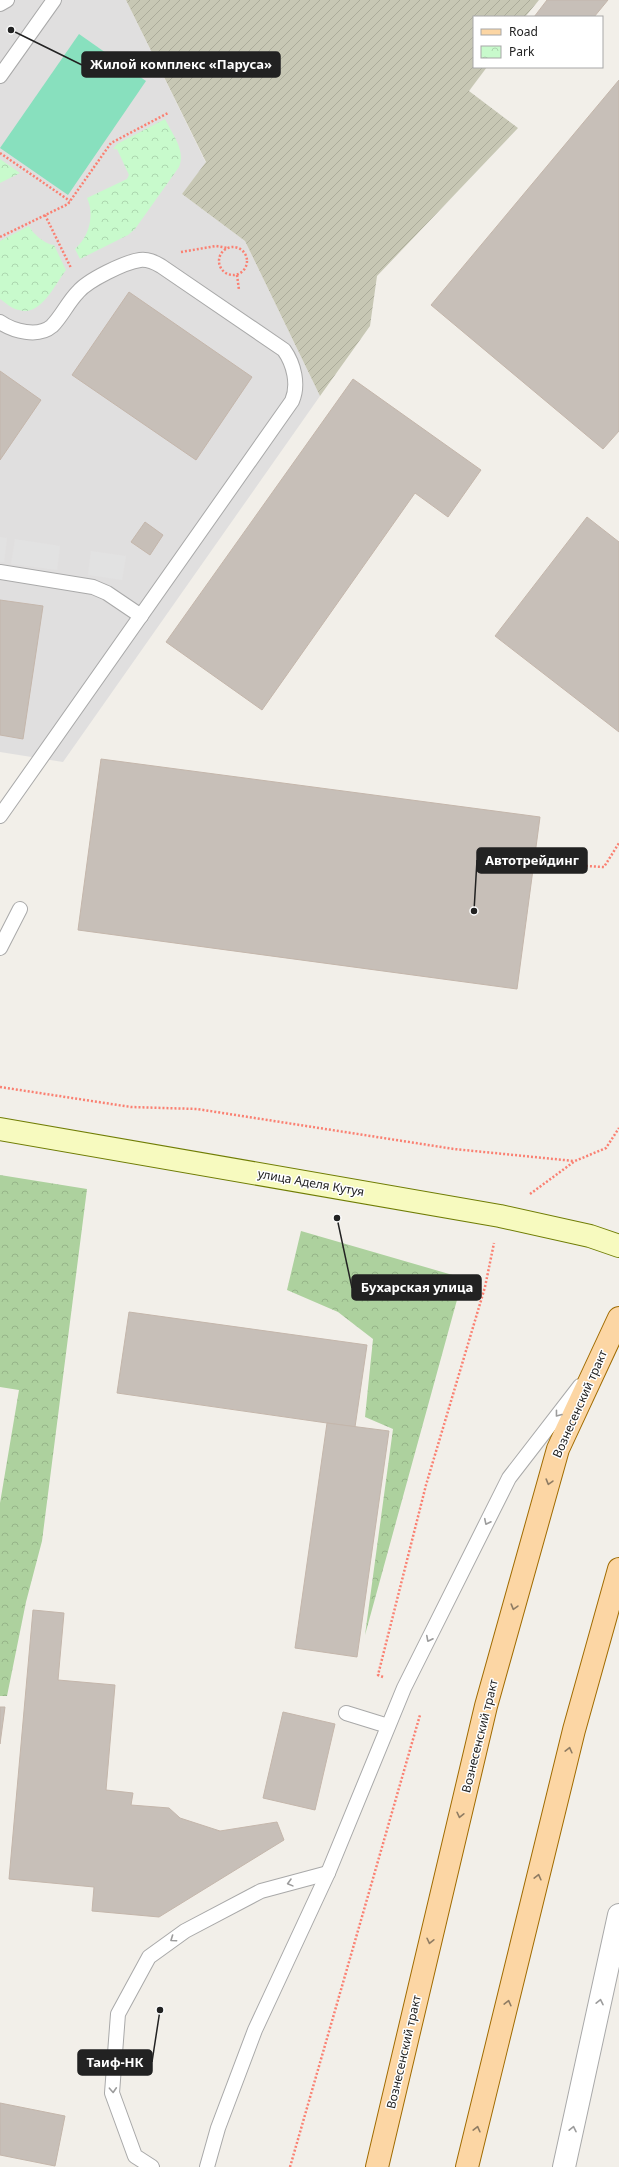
<svg xmlns="http://www.w3.org/2000/svg" width="619" height="2167" viewBox="0 0 619 2167" font-family="'Noto Sans',sans-serif">
	<defs>
		<pattern id="construction-furrows" width="10" height="10" patternUnits="userSpaceOnUse"><rect width="10" height="10" fill="#c7c7b4"/><path d="M-1 1l2-2M0 10L10 0M9 11l2-2" fill="none" stroke="#abab9a"/></pattern>
		<pattern id="forest-crowns" width="20" height="18" patternUnits="userSpaceOnUse"><rect width="20" height="18" fill="#add19e"/><path d="M2 6a3 3 0 1 1 6 0M12 15a3 3 0 1 1 6 0" fill="none" stroke="#95b388"/></pattern>
		<pattern id="park-crowns" width="20" height="18" patternUnits="userSpaceOnUse"><rect width="20" height="18" fill="#c8facc"/><path d="M2 6a3 3 0 1 1 6 0M12 15a3 3 0 1 1 6 0" fill="none" stroke="#acd6af"/></pattern>
	</defs>
	<rect width="100%" height="100%" fill="#f2efe9"/>
	<polygon fill="#e0dfdf" points="0,0 126,0 206,163 182,194 245,241 320,396 63,762 0,752"/>
	<polygon fill="url(#construction-furrows)" points="126,0 539,0 525,17 474,17 474,67 487,67 469,91 518,128 377,276 370,326 320,396 245,241 182,194 206,162"/>
	<g fill="url(#forest-crowns)">
		<polygon points="0,1175 87,1189 42,1541 26,1602 7,1696 0,1696 0,1503 19,1390 0,1387"/>
		<polygon points="301,1231 463,1278 365,1635 393,1429 365,1417 373,1339 338,1312 287,1290"/>
	</g>
	<g fill="url(#park-crowns)">
		<path d="M165 119C172 134 186 150 179 167L135 229 128 235 80 259 75 249C89 237 95 215 87 198L127 179 129 175 117 149H113L117 144Z"/>
		<polygon points="0,159 20,173 0,183"/>
		<path d="M29 226C32 233 46 245 54 245L66 270C55 284 41 317 19 310 12 309 6 303 0 299V241Z"/>
	</g>
	<polygon fill="#88e0be" points="79,34 146,81 68,195 0,148"/>
	<g fill="#e2e2e2">
		<polygon points="0,537 7,538 4,562 0,562"/>
		<polygon points="15,539 60,546 57,570 11,564"/>
		<polygon points="91,551 126,556 122,580 88,575"/>
	</g>
	<g fill="#c7bfb8" stroke="#c4b6ab">
		<polygon points="547,0 608,0 594,17 534,17"/>
		<polygon points="619,80 619,431 603,449 431,305"/>
		<polygon points="129,292 252,377 196,460 72,375"/>
		<polygon points="0,371 41,400 0,460"/>
		<polygon points="353,379 481,470 448,517 415,493 262,710 166,642"/>
		<polygon points="587,517 619,542 619,732 495,636"/>
		<polygon points="145,522 163,535 150,555 131,542"/>
		<polygon points="0,600 43,606 23,739 0,735"/>
		<polygon points="101,759 540,817 517,989 78,930"/>
		<polygon points="129,1312 367,1345 355,1427 117,1393"/>
		<polygon points="327,1423 389,1431 357,1657 295,1648"/>
		<polygon points="33,1610 64,1613 58,1680 115,1685 106,1790 133,1793 131,1805 169,1808 180,1818 220,1831 277,1822 284,1840 159,1917 92,1911 94,1887 9,1879"/>
		<polygon points="0,1707 5,1707 0,1744"/>
		<polygon points="283,1712 335,1724 315,1810 263,1798"/>
		<polygon points="0,2103 65,2116 55,2166 0,2155"/>
	</g>
	<g fill="none" stroke-linecap="round" stroke-linejoin="round">
		<defs>
			<g id="lane">
				<polyline points="0,4 7,0"/>
				<polyline points="0,76 54,0"/>
				<path d="M0 322C13 331 38 338 52 326 62 316 68 302 78 292 88 280 125 262 140 260 148 259 154 262 161 266L284 350C294 364 299 385 292 401L0 816"/>
				<polyline points="0,572 93,587 107,593 141,616"/>
				<polyline points="0,948 20,909"/>
				<polyline points="346,1713 388,1726"/>
				<polyline points="152,2167 135,2156 112,2093 118,2014 149,1957 185,1931 261,1891 328,1873"/>
				<polyline points="207,2167 218,2128 255,2030 328,1873 404,1688 509,1478 580,1386"/>
			</g>
			<polyline id="street" points="564,2167 619,1915"/>
			<polyline id="secondary" points="0,1129 500,1216 590,1236 619,1246"/>
			<g id="primary">
				<polyline points="377,2167 486,1706 558,1449 619,1318"/>
				<polyline points="467,2167 574,1730 619,1569"/>
			</g>
		</defs>
		<use href="#lane" stroke="#a9a9a9" stroke-width="16"/>
		<use href="#street" stroke="#a9a9a9" stroke-width="24"/>
		<use href="#secondary" stroke="#707d05" stroke-width="24"/>
		<use href="#primary" stroke="#a06b00" stroke-width="24"/>
		<g stroke="#fa8072" stroke-width="2.5" stroke-dasharray="2 2" stroke-linecap="butt">
			<polyline points="0,153 70,201"/>
			<polyline points="45,215 71,268"/>
			<polyline points="0,237 68,204 111,143 168,113"/>
			<circle cx="233" cy="261" r="14"/>
			<polyline points="181,252 216,246 228,248"/>
			<polyline points="237,275 239,290"/>
			<polyline points="534,863 604,867 619,843"/>
			<polyline points="0,1087 131,1107 197,1109 454,1149 574,1161"/>
			<polyline points="530,1194 575,1161 606,1148 619,1128"/>
			<polyline points="383,1677 378,1675 426,1485 485,1287 494,1243"/>
			<polyline points="290,2167 420,1715"/>
		</g>
		<use href="#lane" stroke="#fff" stroke-width="14"/>
		<use href="#street" stroke="#fff" stroke-width="22"/>
		<use href="#secondary" stroke="#f7fabf" stroke-width="22"/>
		<use href="#primary" stroke="#fcd6a4" stroke-width="22"/>
	</g>
	<defs><path id="oneway-chevron" d="M-2-3.5L2.5 0L-2 3.5" fill="none" stroke-width="1.6" stroke-linecap="round" stroke-linejoin="round"/></defs>
	<g stroke="#9c9c9c">
		<use href="#oneway-chevron" transform="translate(558 1414) rotate(128)"/>
		<use href="#oneway-chevron" transform="translate(487 1522) rotate(116)"/>
		<use href="#oneway-chevron" transform="translate(429 1639) rotate(117)"/>
		<use href="#oneway-chevron" transform="translate(290 1883) rotate(165)"/>
		<use href="#oneway-chevron" transform="translate(173 1939) rotate(145)"/>
		<use href="#oneway-chevron" transform="translate(600 2002) rotate(-78)"/>
		<use href="#oneway-chevron" transform="translate(113 2090) rotate(87)"/>
		<use href="#oneway-chevron" transform="translate(573 2129) rotate(-78)"/>
	</g>
	<g stroke="#8f7c63">
		<use href="#oneway-chevron" transform="translate(549 1482) rotate(106)"/>
		<use href="#oneway-chevron" transform="translate(514 1607) rotate(106)"/>
		<use href="#oneway-chevron" transform="translate(569 1750) rotate(-76)"/>
		<use href="#oneway-chevron" transform="translate(460 1815) rotate(103)"/>
		<use href="#oneway-chevron" transform="translate(538 1877) rotate(-76)"/>
		<use href="#oneway-chevron" transform="translate(430 1941) rotate(103)"/>
		<use href="#oneway-chevron" transform="translate(508 2003) rotate(-76)"/>
		<use href="#oneway-chevron" transform="translate(477 2129) rotate(-76)"/>
	</g>
	<g text-anchor="middle" stroke-width="3" stroke-linejoin="round" paint-order="stroke">
		<g font-size="12" fill="#222" stroke="#fff">
			<text transform="translate(311 1183) rotate(10)" y="4">улица Аделя Кутуя</text>
			<text transform="translate(580 1404) rotate(-66)" y="4">Вознесенский тракт</text>
			<text transform="translate(480 1736) rotate(-76)" y="4">Вознесенский тракт</text>
			<text transform="translate(404 2052) rotate(-77)" y="4">Вознесенский тракт</text>
		</g>
	</g>
	<path fill="none" stroke="#222" stroke-width="1.5" d="M11 30L82 65M474 911L477 860M337 1218L352 1288M160 2010L152 2062"/>
	<g fill="#222" stroke="#fff" stroke-width="1.5">
		<circle cx="11" cy="30" r="4"/>
		<circle cx="474" cy="911" r="4"/>
		<circle cx="337" cy="1218" r="4"/>
		<circle cx="160" cy="2010" r="4"/>
	</g>
	<g fill="#222" stroke="#222" stroke-width="1.5">
		<rect x="82" y="52" width="198" height="25" rx="4"/>
		<rect x="477" y="848" width="110" height="25" rx="4"/>
		<rect x="352" y="1275" width="129" height="25" rx="4"/>
		<rect x="78" y="2050" width="74" height="25" rx="4"/>
	</g>
	<g font-size="13" text-anchor="middle" font-weight="bold" fill="#fff">
		<text x="181" y="69">Жилой комплекс «Паруса»</text>
		<text x="532" y="865">Автотрейдинг</text>
		<text x="417" y="1292">Бухарская улица</text>
		<text x="115" y="2067">Таиф-НК</text>
	</g>
	<rect x="473" y="16" width="130" height="52" fill="#ffffff" stroke="#a7a7a7"/>
	<rect x="481" y="29" width="20" height="6" fill="#fcd6a4" stroke="#a7a7a7"/>
	<text x="509" y="36" font-size="12" fill="#222222">Road</text>
	<rect x="481" y="46" width="20" height="12" fill="url(#park-crowns)" stroke="#a7a7a7"/>
	<text x="509" y="56" font-size="12" fill="#222222">Park</text>
</svg>
